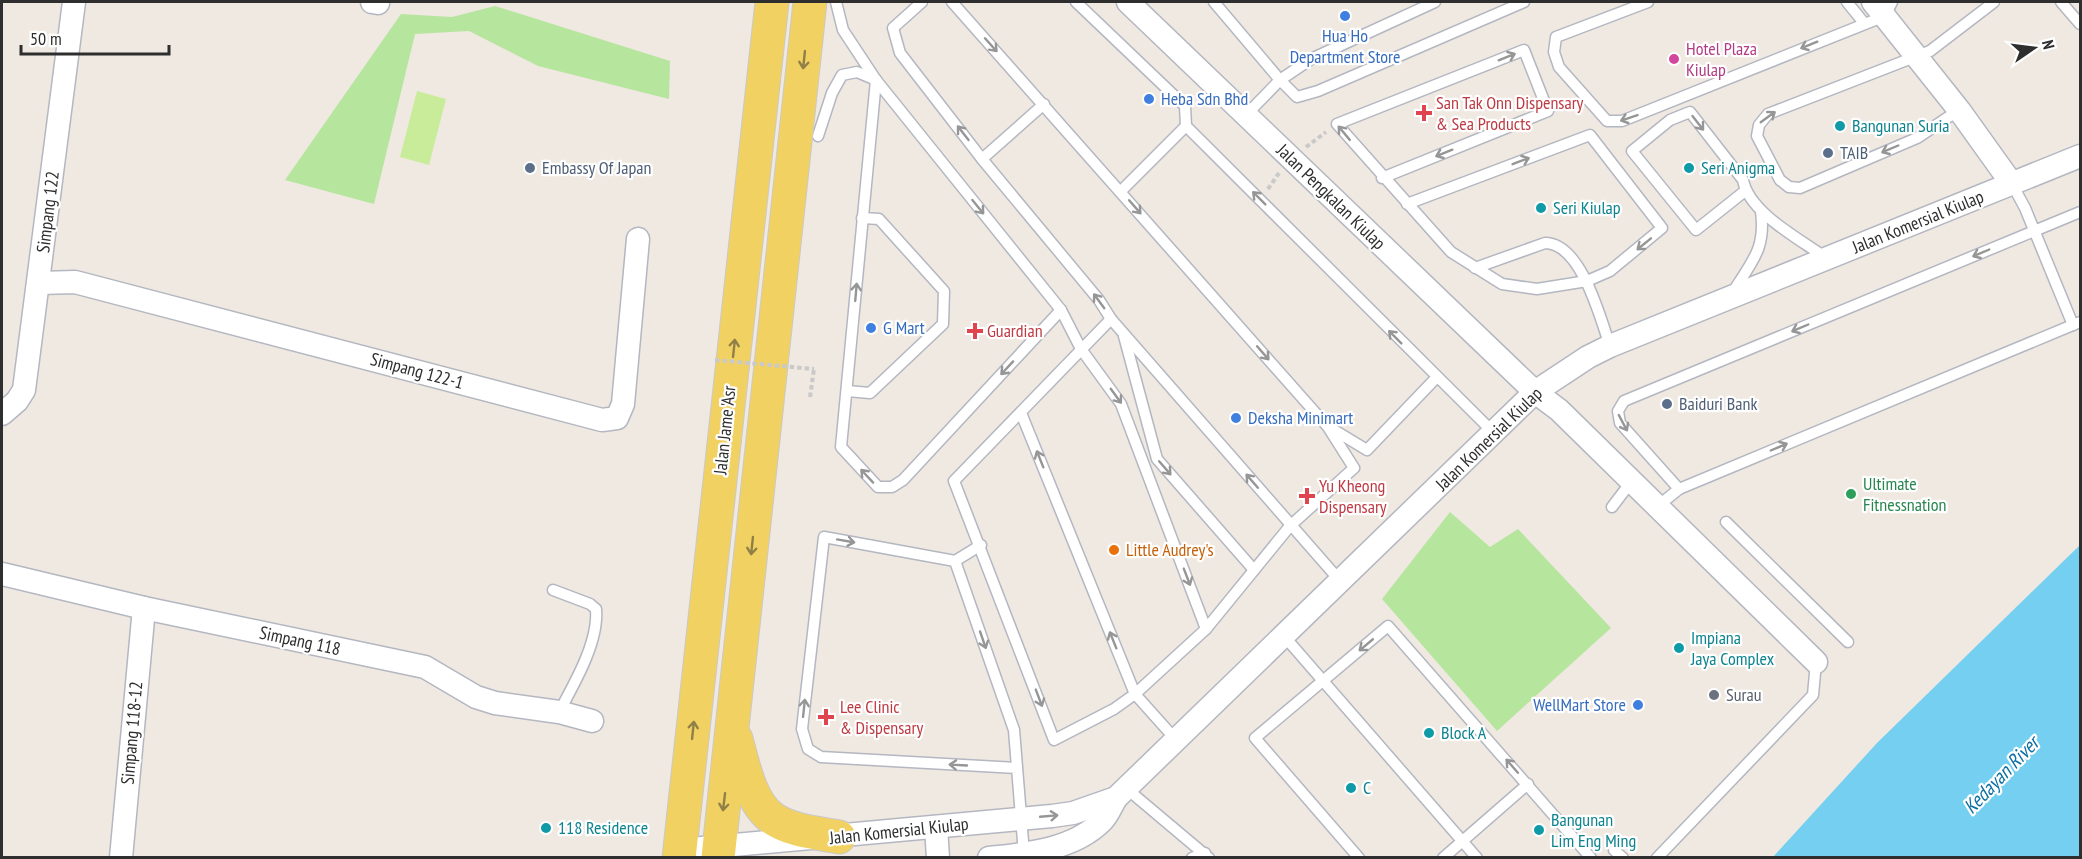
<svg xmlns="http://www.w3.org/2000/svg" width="2082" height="859" viewBox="0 0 2082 859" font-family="'PT Sans Narrow',sans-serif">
	<rect width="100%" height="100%" fill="#efe9e1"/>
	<g fill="#b6e59e">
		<polygon points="495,6 670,61 669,99 538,66 469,31 415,34 374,204 285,180 401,14 452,17"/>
		<polygon points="1450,512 1490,547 1518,529 1611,628 1497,731 1382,599"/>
	</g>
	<polygon fill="#c9ec9a" points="417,91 446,99 429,165 400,157"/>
	<polygon fill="#75cff0" points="2080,545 2079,857 1773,857 1877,743"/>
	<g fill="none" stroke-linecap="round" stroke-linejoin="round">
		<defs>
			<g id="lane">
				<polyline points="836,2 843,30 876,80 1061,310 1081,349 1121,404 1206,629"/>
				<polyline points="922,2 893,28 900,53 982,159 1099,300 1111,319 1341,582"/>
				<polyline points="952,2 1328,427 1354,468 1290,526 1206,629 1135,694 1114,709 1054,740 954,481 1111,319"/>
				<polyline points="1076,2 1185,106 1186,126 1493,432"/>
				<polyline points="1214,2 1280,80 1247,114"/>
				<polyline points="1435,2 1311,59 1280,80 1297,97 1318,91 1524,2"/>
				<polyline points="1648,2 1556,37 1554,52 1559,67 1607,121 1622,121 1885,16 1892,2"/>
				<polyline points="1847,2 1864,23"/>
				<polyline points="2061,2 2080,24"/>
				<polyline points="876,80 841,447 878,487 892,487 903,480 1061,310"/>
				<polyline points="1959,110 1917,138 1800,188 1789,187 1780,180 1757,136 1759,125 1768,114 1930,51 1994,2"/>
				<polyline points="818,136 832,93 842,75 857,72 876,80"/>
				<polyline points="982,159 1044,104"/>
				<polyline points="1382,178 1548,111 1524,50 1337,124 1451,252 1502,284 1537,289 1587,281 1610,271 1662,228 1590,135 1407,204"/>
				<polyline points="2012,184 2025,208 2073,325"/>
				<polyline points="1121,191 1186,126"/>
				<path d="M1745 191 1696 230 1632 151 1670 120 1690 112 1743 180C1749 213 1800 239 1826 258"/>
				<polyline points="2080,212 1624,401 1618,411 1620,423 1679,489 2080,322"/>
				<path d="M1475 268 1545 243C1581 243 1600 317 1610 346"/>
				<path d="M1733 292C1752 261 1766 249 1761 211"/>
				<polyline points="1124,336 1157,459 1254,570"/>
				<polyline points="847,391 870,393 943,324 944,291 879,219 862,218"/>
				<polyline points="1021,413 1135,694 1177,741"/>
				<polyline points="1329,427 1367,450 1436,378"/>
				<polyline points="1658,506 1679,489"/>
				<polyline points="1612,507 1631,482"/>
				<polyline points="1726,522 1848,642"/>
				<polyline points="955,561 981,545"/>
				<path d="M553 590 590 604 596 609C599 642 574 684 559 712"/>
				<polyline points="1284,636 1477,858"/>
				<polyline points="1017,768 821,757 808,749 802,729 824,537 955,561 1014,730 1024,854"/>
				<polyline points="1127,789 1209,858"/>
				<polyline points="1614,850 1623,858"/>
				<polyline points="1192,858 1205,853"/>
				<polyline points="1359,858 1255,738 1388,626 1591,858"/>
				<polyline points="1443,858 1528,784"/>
				<polyline points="1657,858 1813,695 1816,662"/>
			</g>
			<g id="street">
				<polyline points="372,2 378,3"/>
				<polyline points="1128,2 1535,392 1559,410 1816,662"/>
				<polyline points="1873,2 1959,110 2012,184"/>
				<polyline points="40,283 75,282 602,420 617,418 623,404 638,239"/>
				<polyline points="2,414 17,401 24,390 74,2"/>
				<polyline points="2,574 144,608 425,667 476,697 495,703 559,712 592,721"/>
				<polyline points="936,827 938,858"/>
				<polyline points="680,850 1052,816 1073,813 1116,798 1535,392 1588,357 1610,346 2080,156"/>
				<polyline points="121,858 144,608"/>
				<path d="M989 858C1026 854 1073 850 1102 821 1108 815 1112 805 1116 798"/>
			</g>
			<g id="primary">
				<path d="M736 739C743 764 750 802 772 818 790 831 818 833 839 837"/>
				<polyline points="679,858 772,2"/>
				<polyline points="718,858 810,2"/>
			</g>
		</defs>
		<use href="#lane" stroke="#b4b7c1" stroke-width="13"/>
		<use href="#street" stroke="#b4b7c1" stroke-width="25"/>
		<use href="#primary" stroke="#c9c9c9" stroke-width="35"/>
		<g stroke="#c9c9c9" stroke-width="4" stroke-dasharray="4.5 3" stroke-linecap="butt">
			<polyline points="1306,147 1326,132"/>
			<polyline points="1268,189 1279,173"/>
			<polyline points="810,397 814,369"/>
		</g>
		<use href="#lane" stroke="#fff" stroke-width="10"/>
		<use href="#street" stroke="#fff" stroke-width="22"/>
		<use href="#primary" stroke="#f2d163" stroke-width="33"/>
		<polyline stroke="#c9c9c9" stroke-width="4" stroke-dasharray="4.5 3" stroke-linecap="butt" points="715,360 814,369"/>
	</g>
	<defs><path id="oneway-shaft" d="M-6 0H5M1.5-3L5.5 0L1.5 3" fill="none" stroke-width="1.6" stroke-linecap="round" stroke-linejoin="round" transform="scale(1.5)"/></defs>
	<g stroke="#969696">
		<use href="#oneway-shaft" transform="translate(991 45) rotate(48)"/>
		<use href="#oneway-shaft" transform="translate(1809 45) rotate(158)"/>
		<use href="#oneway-shaft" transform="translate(1507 57) rotate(-22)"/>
		<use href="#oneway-shaft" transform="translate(1768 117) rotate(-36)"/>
		<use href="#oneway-shaft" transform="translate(1629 118) rotate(161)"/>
		<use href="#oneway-shaft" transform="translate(1698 123) rotate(52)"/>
		<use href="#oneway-shaft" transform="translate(963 133) rotate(-128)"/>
		<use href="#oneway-shaft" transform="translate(1344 133) rotate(-130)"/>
		<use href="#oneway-shaft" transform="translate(1890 149) rotate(157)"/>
		<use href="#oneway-shaft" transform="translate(1444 153) rotate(158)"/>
		<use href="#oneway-shaft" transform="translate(1521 161) rotate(-21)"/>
		<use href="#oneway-shaft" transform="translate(1259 198) rotate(-135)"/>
		<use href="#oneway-shaft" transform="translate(978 207) rotate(51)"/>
		<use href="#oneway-shaft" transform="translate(1135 207) rotate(49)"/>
		<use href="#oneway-shaft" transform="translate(1644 244) rotate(141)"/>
		<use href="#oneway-shaft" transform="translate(1981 253) rotate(157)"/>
		<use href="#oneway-shaft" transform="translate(856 292) rotate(-85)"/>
		<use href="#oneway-shaft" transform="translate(1099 301) rotate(-126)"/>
		<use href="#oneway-shaft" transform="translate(1800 328) rotate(157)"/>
		<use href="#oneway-shaft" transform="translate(1395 337) rotate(-135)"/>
		<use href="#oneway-shaft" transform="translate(1263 353) rotate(49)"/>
		<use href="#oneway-shaft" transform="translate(1007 368) rotate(133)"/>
		<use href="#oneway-shaft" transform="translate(1116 396) rotate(54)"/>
		<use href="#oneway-shaft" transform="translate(1623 423) rotate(62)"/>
		<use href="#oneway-shaft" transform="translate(1779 447) rotate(-23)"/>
		<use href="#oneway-shaft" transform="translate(1040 459) rotate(-112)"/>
		<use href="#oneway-shaft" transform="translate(1165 468) rotate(49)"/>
		<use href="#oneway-shaft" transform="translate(867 476) rotate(-133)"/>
		<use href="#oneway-shaft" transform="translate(1252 481) rotate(-131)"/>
		<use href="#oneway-shaft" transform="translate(846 541) rotate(10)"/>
		<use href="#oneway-shaft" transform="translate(1187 577) rotate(69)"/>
		<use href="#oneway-shaft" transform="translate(983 640) rotate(71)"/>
		<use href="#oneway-shaft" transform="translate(1113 640) rotate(-112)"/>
		<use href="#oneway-shaft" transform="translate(1366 645) rotate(140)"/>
		<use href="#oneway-shaft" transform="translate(1039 698) rotate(69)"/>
		<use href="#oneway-shaft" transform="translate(804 708) rotate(-84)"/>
		<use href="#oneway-shaft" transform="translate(958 765) rotate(-177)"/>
		<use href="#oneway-shaft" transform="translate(1512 766) rotate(-131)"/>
		<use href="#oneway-shaft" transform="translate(1049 816) rotate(-5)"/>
	</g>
	<g stroke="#908048">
		<use href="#oneway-shaft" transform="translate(804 60) rotate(96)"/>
		<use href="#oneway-shaft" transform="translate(734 348) rotate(-84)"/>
		<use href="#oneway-shaft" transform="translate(752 546) rotate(96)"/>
		<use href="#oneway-shaft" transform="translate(693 730) rotate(-84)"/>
		<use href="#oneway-shaft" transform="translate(724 802) rotate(97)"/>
	</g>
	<g fill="#3f7fe0" stroke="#fff" stroke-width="2">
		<circle cx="1345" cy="16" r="6"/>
		<circle cx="1149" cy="99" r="6"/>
		<circle cx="871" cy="328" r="6"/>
		<circle cx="1236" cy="418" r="6"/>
		<circle cx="1638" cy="705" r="6"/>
	</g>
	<circle fill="#d1479c" stroke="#fff" stroke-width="2" cx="1674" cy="59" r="6"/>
	<g fill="#e0444e" stroke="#fff" stroke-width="2">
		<path d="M1421 104h6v6h6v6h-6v6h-6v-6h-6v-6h6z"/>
		<path d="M972 322h6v6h6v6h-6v6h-6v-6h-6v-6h6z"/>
		<path d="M1304 487h6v6h6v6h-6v6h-6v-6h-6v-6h6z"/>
		<path d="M823 708h6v6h6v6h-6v6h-6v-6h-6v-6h6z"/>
	</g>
	<g fill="#0f9aa8" stroke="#fff" stroke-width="2">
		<circle cx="1840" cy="126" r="6"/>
		<circle cx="1689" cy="168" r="6"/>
		<circle cx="1541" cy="208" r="6"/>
		<circle cx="1679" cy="648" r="6"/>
		<circle cx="1429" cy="733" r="6"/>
		<circle cx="1351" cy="788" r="6"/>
		<circle cx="546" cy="828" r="6"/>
		<circle cx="1539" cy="830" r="6"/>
	</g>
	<g fill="#5c6f8a" stroke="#fff" stroke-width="2">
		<circle cx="1828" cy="153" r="6"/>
		<circle cx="530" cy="168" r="6"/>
		<circle cx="1667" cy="404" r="6"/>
	</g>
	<circle fill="#2e9e5b" stroke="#fff" stroke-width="2" cx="1851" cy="494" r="6"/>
	<circle fill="#e8710a" stroke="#fff" stroke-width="2" cx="1114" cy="550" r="6"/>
	<circle fill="#6b7280" stroke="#fff" stroke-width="2" cx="1714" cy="695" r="6"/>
	<g text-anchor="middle" stroke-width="4.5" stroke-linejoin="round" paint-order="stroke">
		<g font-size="18" fill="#366cbe" stroke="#fff" text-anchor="start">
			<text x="1345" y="42" text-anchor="middle">Hua Ho<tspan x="1345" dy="21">Department Store</tspan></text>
			<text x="1161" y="105">Heba Sdn Bhd</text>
			<text x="883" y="334">G Mart</text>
			<text x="1248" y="424">Deksha Minimart</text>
			<text x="1626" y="711" text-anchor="end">WellMart Store</text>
		</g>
		<g font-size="18" fill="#b23c85" stroke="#fff" text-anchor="start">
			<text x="1686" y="55">Hotel Plaza<tspan x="1686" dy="21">Kiulap</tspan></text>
		</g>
		<g font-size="18" fill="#be3a42" stroke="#fff" text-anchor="start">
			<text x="1436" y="109">San Tak Onn Dispensary<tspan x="1436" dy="21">&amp; Sea Products</tspan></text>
			<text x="987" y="337">Guardian</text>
			<text x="1319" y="492">Yu Kheong<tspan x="1319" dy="21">Dispensary</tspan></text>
			<text x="840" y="713">Lee Clinic<tspan x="840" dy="21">&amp; Dispensary</tspan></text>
		</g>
		<g font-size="18" fill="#0d838f" stroke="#fff" text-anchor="start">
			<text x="1852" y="132">Bangunan Suria</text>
			<text x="1701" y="174">Seri Anigma</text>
			<text x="1553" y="214">Seri Kiulap</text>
			<text x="1691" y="644">Impiana<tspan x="1691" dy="21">Jaya Complex</tspan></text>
			<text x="1441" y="739">Block A</text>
			<text x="1363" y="794">C</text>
			<text x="1551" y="826">Bangunan<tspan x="1551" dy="21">Lim Eng Ming</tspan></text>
			<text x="558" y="834">118 Residence</text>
		</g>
		<g font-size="18" fill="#4e5e75" stroke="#fff" text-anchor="start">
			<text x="1840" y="159">TAIB</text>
			<text x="542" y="174">Embassy Of Japan</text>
			<text x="1679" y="410">Baiduri Bank</text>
		</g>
		<g font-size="18" fill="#2e2e2e" stroke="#fff">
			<text transform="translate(1331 197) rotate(44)" y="6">Jalan Pengkalan Kiulap</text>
			<text transform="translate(48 212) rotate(-83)" y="6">Simpang 122</text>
			<text transform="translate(1918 222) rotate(-22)" y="6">Jalan Komersial Kiulap</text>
			<text transform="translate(417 371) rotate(15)" y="6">Simpang 122-1</text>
			<text transform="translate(725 430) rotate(-84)" y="6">Jalan Jame 'Asr</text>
			<text transform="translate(1489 439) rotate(-44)" y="6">Jalan Komersial Kiulap</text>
			<text transform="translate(300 641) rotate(12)" y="6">Simpang 118</text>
			<text transform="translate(132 733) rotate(-85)" y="6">Simpang 118-12</text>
			<text transform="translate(899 831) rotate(-6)" y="6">Jalan Komersial Kiulap</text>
		</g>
		<g font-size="18" fill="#27864d" stroke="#fff" text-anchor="start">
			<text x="1863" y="490">Ultimate<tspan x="1863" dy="21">Fitnessnation</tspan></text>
		</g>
		<g font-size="18" fill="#c56008" stroke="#fff" text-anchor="start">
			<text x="1126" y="556">Little Audrey's</text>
		</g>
		<g font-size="18" fill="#5b616d" stroke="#fff" text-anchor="start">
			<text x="1726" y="701">Surau</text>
		</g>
		<g font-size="20" font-style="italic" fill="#0d6fa3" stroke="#fff">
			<text transform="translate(2001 775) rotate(-46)" y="7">Kedayan River</text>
		</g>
	</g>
	<rect width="2082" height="859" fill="none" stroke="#2e2e2e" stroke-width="6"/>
	<g transform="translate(2034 48) rotate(76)" stroke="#ffffff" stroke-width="4.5" paint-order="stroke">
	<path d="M0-4.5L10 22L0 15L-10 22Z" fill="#2e2e2e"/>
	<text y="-9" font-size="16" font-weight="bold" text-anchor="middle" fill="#2e2e2e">N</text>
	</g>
	<path d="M21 45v9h148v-9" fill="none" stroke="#2e2e2e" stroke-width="3"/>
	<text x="30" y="45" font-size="18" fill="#2e2e2e" stroke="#ffffff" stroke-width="4.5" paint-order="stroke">50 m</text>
</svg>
